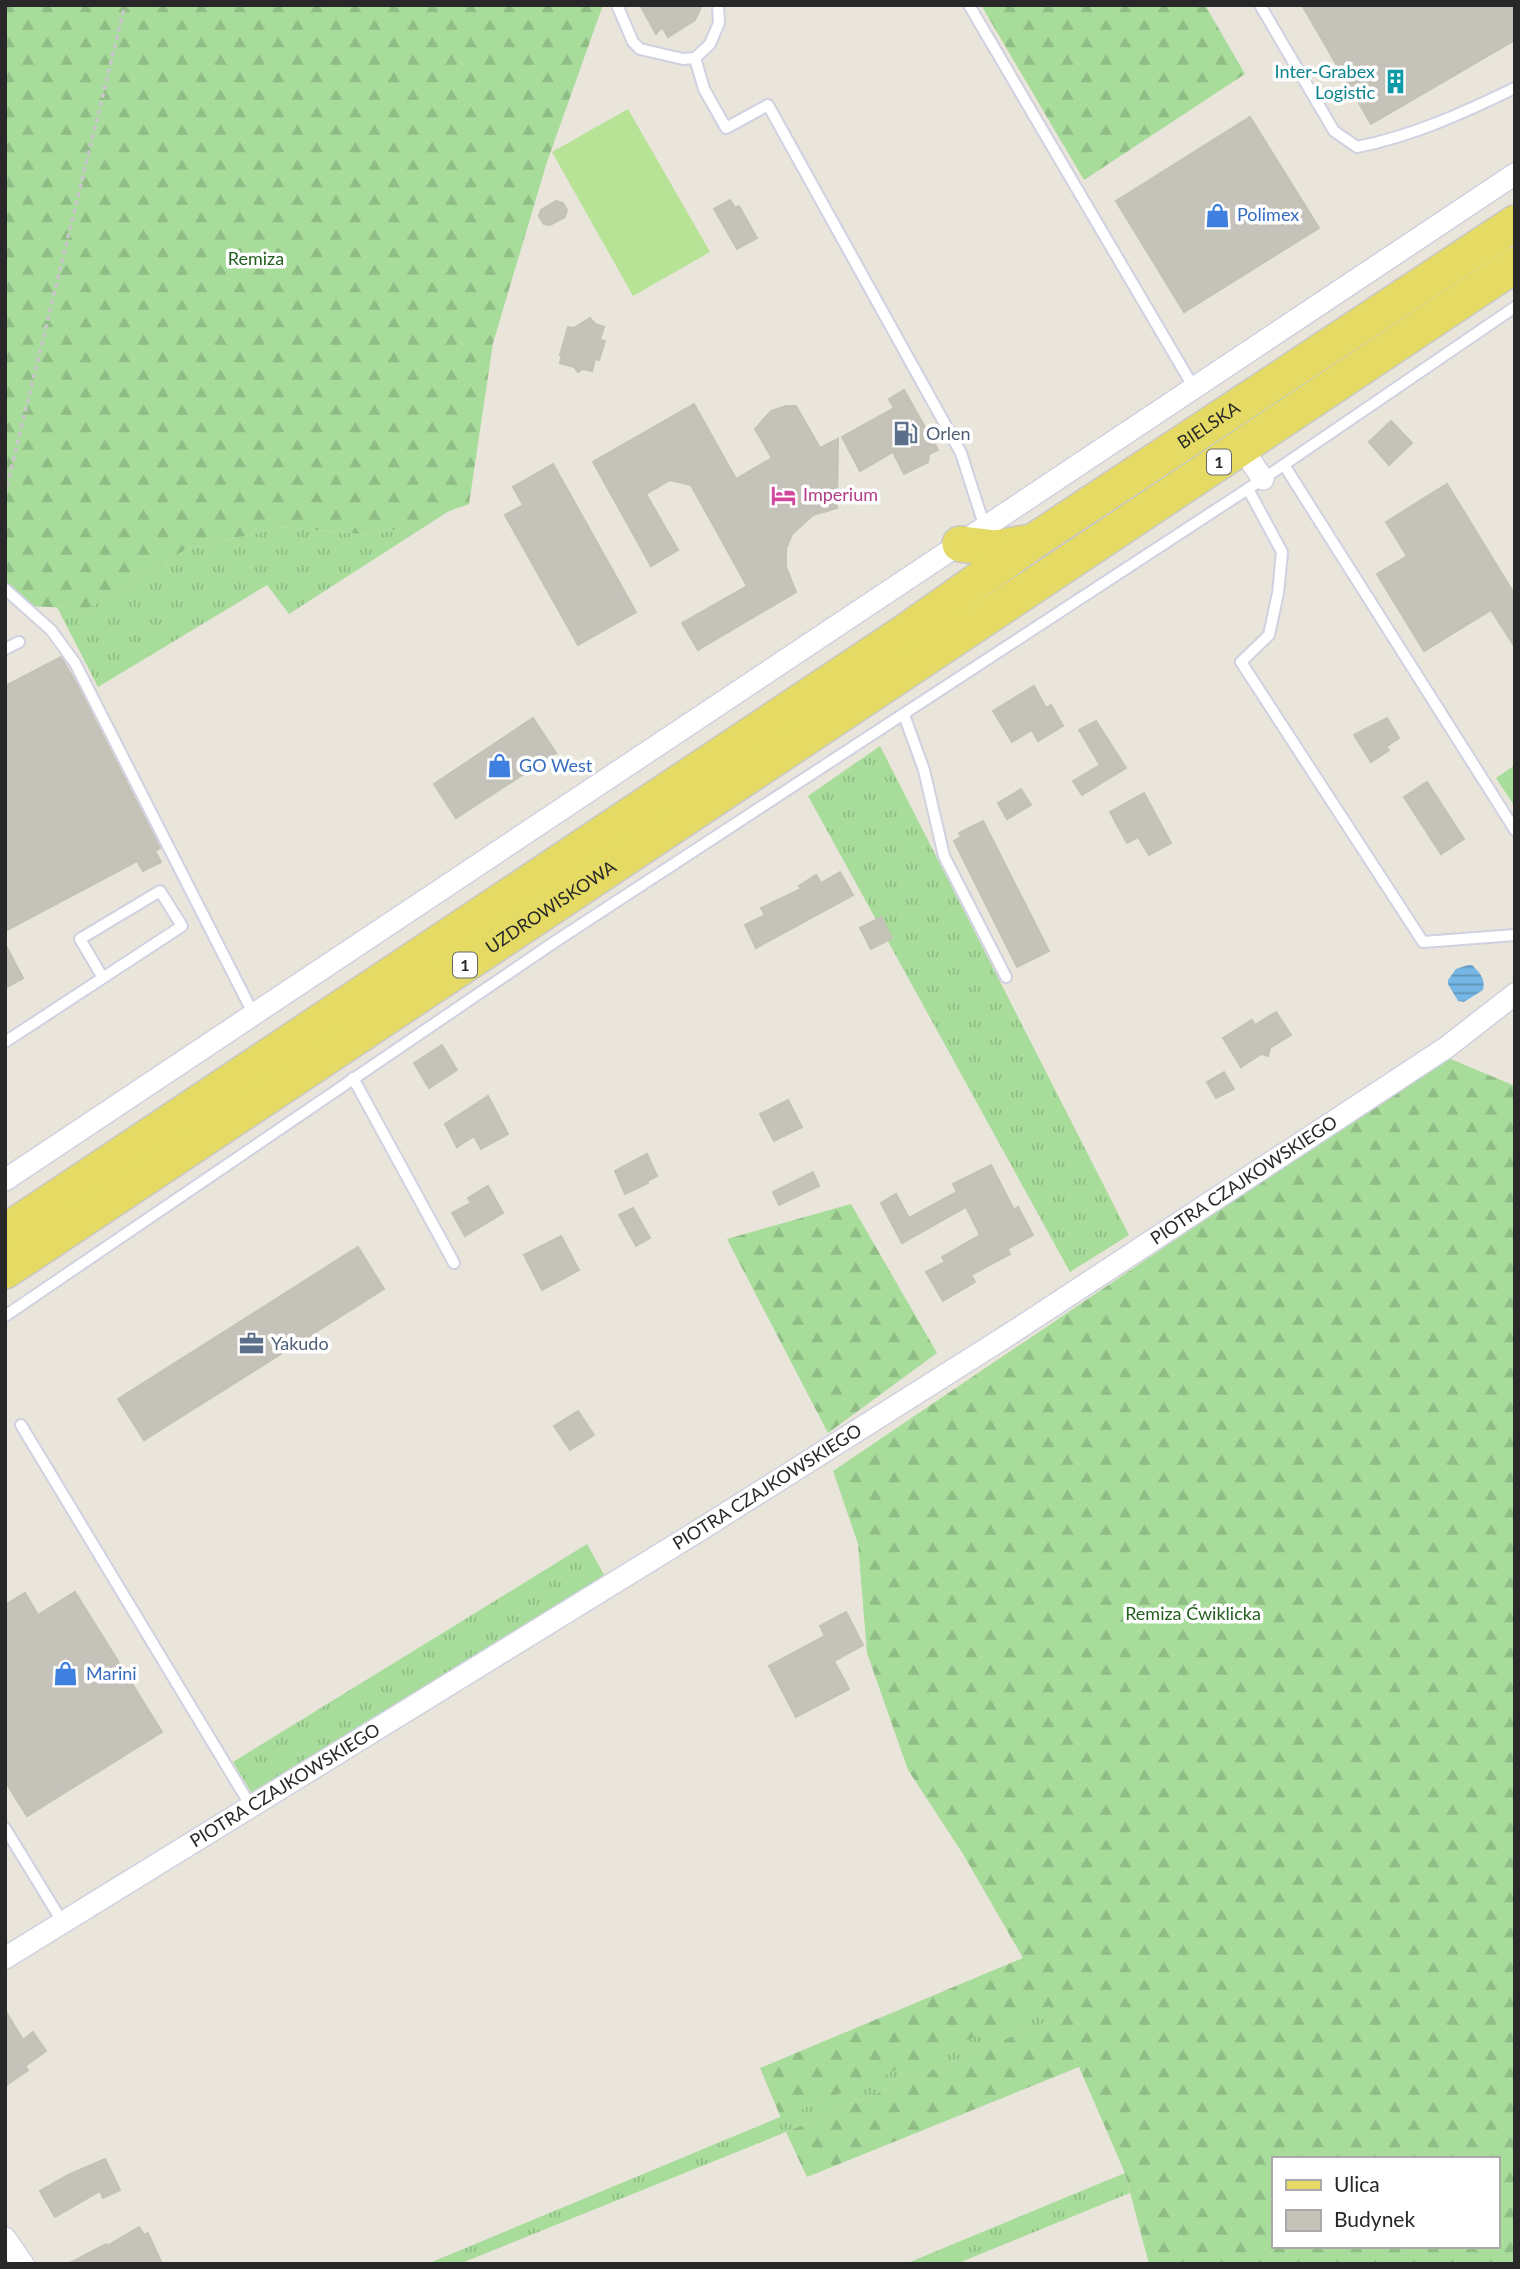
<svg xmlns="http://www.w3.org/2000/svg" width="1520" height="2269" viewBox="0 0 1520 2269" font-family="Lato,sans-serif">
	<defs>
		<pattern id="grass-tufts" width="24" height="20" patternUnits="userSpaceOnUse" patternTransform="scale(1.75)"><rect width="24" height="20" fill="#a7dc9b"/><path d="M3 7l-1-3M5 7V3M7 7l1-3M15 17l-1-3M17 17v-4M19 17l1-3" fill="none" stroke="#90bd86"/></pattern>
		<pattern id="forest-firs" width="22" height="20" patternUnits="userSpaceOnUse" patternTransform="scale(1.75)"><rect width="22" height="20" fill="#a7dc9b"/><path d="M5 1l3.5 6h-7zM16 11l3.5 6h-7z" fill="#90bd86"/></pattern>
		<pattern id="water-rules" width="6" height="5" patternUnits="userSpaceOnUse" patternTransform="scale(1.75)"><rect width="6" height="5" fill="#75b6e4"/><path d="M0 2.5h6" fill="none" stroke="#6094b9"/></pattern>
	</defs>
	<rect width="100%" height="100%" fill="#eae5db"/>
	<g fill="url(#grass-tufts)">
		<polygon points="452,509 289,614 267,585 98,687 57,607 87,609 185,550 283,527 370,535 398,529"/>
		<polygon points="880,746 1129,1235 1070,1272 808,796"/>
		<polygon points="1515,765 1515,807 1496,778"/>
		<polygon points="587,1544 607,1580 254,1797 233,1762"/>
		<polygon points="1049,2005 1056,2018 786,2132 459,2264 427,2264"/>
		<polygon points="1125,2173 1130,2193 956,2264 905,2264"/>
	</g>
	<g fill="url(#forest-firs)" fill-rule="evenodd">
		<polygon points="5,5 603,5 547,162 493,343 469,504 398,529 370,535 283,527 185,550 87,609 29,606 5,599"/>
		<polygon points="981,5 1205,5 1245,74 1084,180"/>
		<path d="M1446 1057 1515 1086V2264H1149L1125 2173 1079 2067 807 2177 786 2132 1055 2018 1049 2006 781 2118 760 2068 1023 1958 963 1854 908 1770 867 1653 858 1544 833 1471ZM1273 2159H1497V2246H1273Z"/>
		<polygon points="851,1204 937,1353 828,1433 727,1239"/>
	</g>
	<polygon fill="#b7e397" points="628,109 710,252 633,296 552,152"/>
	<path fill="url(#water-rules)" d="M1468 965H1472C1479 972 1486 979 1483 990L1464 1002 1458 1001 1448 984V980L1456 969Z"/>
	<g fill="#c5c2ba" stroke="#c4c1b5" stroke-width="2">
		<polygon points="640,5 702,5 695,20 668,37 662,27 656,34"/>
		<polygon points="1302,5 1515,5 1515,40 1371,124"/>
		<polygon points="1250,117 1319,228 1184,312 1116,201"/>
		<polygon points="730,200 735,208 739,206 757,238 737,249 714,209"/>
		<polygon points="556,201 563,203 567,210 565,217 550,225 544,224 539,216 541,210"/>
		<polygon points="590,318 595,324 604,327 600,340 605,341 599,360 595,359 592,371 583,369 578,372 574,367 560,363 562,355 560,355 568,327 574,328"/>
		<polygon points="904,390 938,450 929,454 928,462 904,474 893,452 860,471 842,437 894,408 889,399"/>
		<polygon points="694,404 736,479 772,458 755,429 771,411 786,406 796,406 820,448 838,439 837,508 813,515 792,534 786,549 786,567 796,592 698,650 682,623 747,586 691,485 670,480 646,494 678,550 651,566 593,462"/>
		<polygon points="1391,421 1412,443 1389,465 1369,442"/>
		<polygon points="553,464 636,612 578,645 505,515 523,505 513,487"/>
		<polygon points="1447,484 1515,595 1515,647 1491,610 1424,651 1377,574 1407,556 1386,522"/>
		<polygon points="61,657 75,681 160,848 155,851 161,862 143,871 137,861 5,931 5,686"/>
		<polygon points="1034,686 1046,708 1051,705 1063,726 1038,741 1032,730 1012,742 993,711"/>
		<polygon points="533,718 556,753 456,818 434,784"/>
		<polygon points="1387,718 1399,738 1386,747 1389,750 1371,762 1354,735"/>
		<polygon points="1096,721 1126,768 1082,795 1073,781 1100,765 1079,730"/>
		<polygon points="1427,782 1464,839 1441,854 1404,797"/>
		<polygon points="1021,789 1031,805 1007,819 998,803"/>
		<polygon points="1144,793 1171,843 1149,855 1138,837 1127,843 1110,812"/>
		<polygon points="983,821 1049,951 1017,967 954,841 961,837 959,833"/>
		<polygon points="840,872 853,895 756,948 745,925 765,915 761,908 801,889 799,886 816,875 821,883"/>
		<polygon points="881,917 892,938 871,949 860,928"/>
		<polygon points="5,944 23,978 5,988"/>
		<polygon points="1276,1012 1291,1035 1270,1048 1268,1056 1261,1054 1241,1067 1223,1038 1252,1020 1255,1025"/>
		<polygon points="442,1045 457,1070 429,1088 414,1063"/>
		<polygon points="1224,1072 1234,1089 1216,1098 1207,1082"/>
		<polygon points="488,1096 508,1134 481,1149 474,1136 457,1147 445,1124"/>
		<polygon points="788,1100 802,1127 774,1141 760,1114"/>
		<polygon points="647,1154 657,1176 647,1181 648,1183 625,1194 615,1171"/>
		<polygon points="991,1165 1014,1210 1018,1207 1033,1235 1007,1249 1010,1254 971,1275 975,1282 943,1301 926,1272 945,1262 942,1257 980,1235 966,1207 902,1243 881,1203 896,1194 909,1218 957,1192 953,1184"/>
		<polygon points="813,1172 819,1186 779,1205 773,1192"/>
		<polygon points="488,1186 503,1213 465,1236 452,1213 471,1203 468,1198"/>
		<polygon points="633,1208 650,1238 636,1246 619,1215"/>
		<polygon points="561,1236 579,1270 542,1290 524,1255"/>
		<polygon points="358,1247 384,1289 144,1440 118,1399"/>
		<polygon points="578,1411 594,1435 570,1450 554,1426"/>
		<polygon points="75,1592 162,1732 27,1816 5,1781 5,1605 25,1593 38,1615"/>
		<polygon points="846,1612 863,1645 834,1661 849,1689 796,1717 769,1666 825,1636 820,1626"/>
		<polygon points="5,2010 23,2040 33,2032 46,2051 25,2066 28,2070 5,2086"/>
		<polygon points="105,2159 120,2190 103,2198 100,2191 55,2217 40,2191 68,2175"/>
		<polygon points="139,2227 144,2235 148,2233 162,2264 68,2264 106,2244 107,2246"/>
	</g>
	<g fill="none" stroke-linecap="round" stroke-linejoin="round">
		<defs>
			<g id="service">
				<polyline points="617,5 633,42 640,49 683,59 695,58 710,44 719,23 718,5"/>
				<polyline points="969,5 1194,388"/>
				<path d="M1260 5 1334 131 1357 147C1413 136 1463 113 1515 88"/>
				<polyline points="695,58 704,89 726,128 768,105 961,453 985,528"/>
				<polyline points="1284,465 1515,830"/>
				<polyline points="1248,489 1282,552 1278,593 1269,635 1241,662 1423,942 1515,935"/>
				<polyline points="5,589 51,630 75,663 254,1015"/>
				<polyline points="5,649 19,642"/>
				<polyline points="904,715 924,770 944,856 1006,977"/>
				<polyline points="5,1042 182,926 160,891 80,939 103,978"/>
				<polyline points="353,1078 454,1263"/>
				<polyline points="5,1316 556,941 1263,479 1515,307"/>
				<polyline points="21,1425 252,1808"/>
				<polyline points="5,1828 63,1923"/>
			</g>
			<g id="minor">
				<polyline points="1241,447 1263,479"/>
				<polyline points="5,1180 1515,174"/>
				<path id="s1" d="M5 1958 703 1528 1010 1334 1447 1047 1515 994"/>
				<polyline points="5,2238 23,2264"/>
			</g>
			<g id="primary">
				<polyline points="960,544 995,548 1031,542"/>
				<path id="s2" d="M5 1232 905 632 1034 541 1515 223"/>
				<path id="s3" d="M5 1271 1515 265"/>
			</g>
		</defs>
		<use href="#service" stroke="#d0d1e0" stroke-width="14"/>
		<use href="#minor" stroke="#d0d1e0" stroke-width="24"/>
		<use href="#primary" stroke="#c7c7c7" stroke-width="38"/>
		<polyline stroke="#c7c7c7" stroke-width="3.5" stroke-dasharray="5 3.5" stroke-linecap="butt" points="5,494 125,5"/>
		<use href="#service" stroke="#fff" stroke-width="10"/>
		<use href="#minor" stroke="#fff" stroke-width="21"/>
		<use href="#primary" stroke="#e5db64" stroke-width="35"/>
	</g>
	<defs>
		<symbol id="building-bare" viewBox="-9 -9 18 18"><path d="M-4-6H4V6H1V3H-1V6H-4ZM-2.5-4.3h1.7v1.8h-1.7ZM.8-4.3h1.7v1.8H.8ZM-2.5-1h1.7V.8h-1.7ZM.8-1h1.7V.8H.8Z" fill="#0f9aa8" stroke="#fff" stroke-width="2.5" paint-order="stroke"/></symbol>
		<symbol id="shop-bare" viewBox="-9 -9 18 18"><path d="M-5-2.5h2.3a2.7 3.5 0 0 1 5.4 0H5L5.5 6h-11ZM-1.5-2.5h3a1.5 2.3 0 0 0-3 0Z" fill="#3f7fe0" stroke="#fff" stroke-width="2.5" paint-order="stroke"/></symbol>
		<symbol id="fuel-bare" viewBox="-9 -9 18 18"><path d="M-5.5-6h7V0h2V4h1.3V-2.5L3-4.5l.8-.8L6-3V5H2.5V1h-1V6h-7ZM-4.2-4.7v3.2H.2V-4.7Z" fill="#5c6f8a" stroke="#fff" stroke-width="2.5" paint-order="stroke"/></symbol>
		<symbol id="hotel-bare" viewBox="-9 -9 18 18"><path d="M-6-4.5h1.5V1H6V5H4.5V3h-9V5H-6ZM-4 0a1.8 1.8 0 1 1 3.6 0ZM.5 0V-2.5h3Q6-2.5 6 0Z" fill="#d1479c" stroke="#fff" stroke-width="2.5" paint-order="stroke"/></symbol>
		<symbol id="office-bare" viewBox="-9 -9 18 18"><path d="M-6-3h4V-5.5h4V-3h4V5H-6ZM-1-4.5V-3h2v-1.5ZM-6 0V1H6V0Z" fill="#5c6f8a" stroke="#fff" stroke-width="2.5" paint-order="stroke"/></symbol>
	</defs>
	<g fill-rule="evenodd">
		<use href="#building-bare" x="1378" y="64" width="35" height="35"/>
		<use href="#shop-bare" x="1200" y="198" width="35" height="35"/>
		<use href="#fuel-bare" x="888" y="416" width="35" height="35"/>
		<use href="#hotel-bare" x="766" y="478" width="35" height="35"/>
		<use href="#shop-bare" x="482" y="748" width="35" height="35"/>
		<use href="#office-bare" x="234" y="1326" width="35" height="35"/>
		<use href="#shop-bare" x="48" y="1656" width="35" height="35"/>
	</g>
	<g text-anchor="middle" stroke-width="7" stroke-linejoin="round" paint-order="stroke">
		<g fill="#fff" stroke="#686868" stroke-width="2">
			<rect x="1207" y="449.5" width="24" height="25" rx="5"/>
			<rect x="453" y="952.5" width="24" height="25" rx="5"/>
		</g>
		<g font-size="16" font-weight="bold" fill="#282828">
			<text x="1219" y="468">1</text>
			<text x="465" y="971">1</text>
		</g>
		<g font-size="18" fill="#0d838f" stroke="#fff" text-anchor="end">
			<text x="1375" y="78">Inter-Grabex<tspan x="1375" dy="21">Logistic</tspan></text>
		</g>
		<g font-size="18" fill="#366cbe" stroke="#fff" text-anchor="start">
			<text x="1237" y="221">Polimex</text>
			<text x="519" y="772">GO West</text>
			<text x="86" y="1680">Marini</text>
		</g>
		<g font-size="18" fill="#225f1f" stroke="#fff">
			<text x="256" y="265">Remiza</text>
			<text x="1193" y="1620">Remiza Ćwiklicka</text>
		</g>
		<g font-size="18" fill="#282828" stroke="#fff">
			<text dy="6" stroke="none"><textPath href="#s2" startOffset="1449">BIELSKA</textPath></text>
			<text dy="6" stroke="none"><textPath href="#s3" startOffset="656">UZDROWISKOWA</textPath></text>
			<text dy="6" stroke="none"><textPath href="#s1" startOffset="1463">PIOTRA CZAJKOWSKIEGO</textPath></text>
			<text dy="6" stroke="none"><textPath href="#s1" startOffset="896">PIOTRA CZAJKOWSKIEGO</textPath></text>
			<text dy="6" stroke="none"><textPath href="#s1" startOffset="329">PIOTRA CZAJKOWSKIEGO</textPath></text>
		</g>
		<g font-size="18" fill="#4e5e75" stroke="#fff" text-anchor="start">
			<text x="926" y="440">Orlen</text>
			<text x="271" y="1350">Yakudo</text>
		</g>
		<g font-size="18" fill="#b23c85" stroke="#fff" text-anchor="start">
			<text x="803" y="501">Imperium</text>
		</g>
	</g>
	<rect width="1520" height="2269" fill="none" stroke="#282828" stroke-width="14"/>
	<rect x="1272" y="2157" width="228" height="91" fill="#ffffff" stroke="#a9a9a9" stroke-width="2"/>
	<rect x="1286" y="2180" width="35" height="10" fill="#e5db64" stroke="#a9a9a9" stroke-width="2"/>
	<text x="1334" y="2192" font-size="21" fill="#282828">Ulica</text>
	<rect x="1286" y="2210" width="35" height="21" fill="#c5c2ba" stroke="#a9a9a9" stroke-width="2"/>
	<text x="1334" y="2227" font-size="21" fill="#282828">Budynek</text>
</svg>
